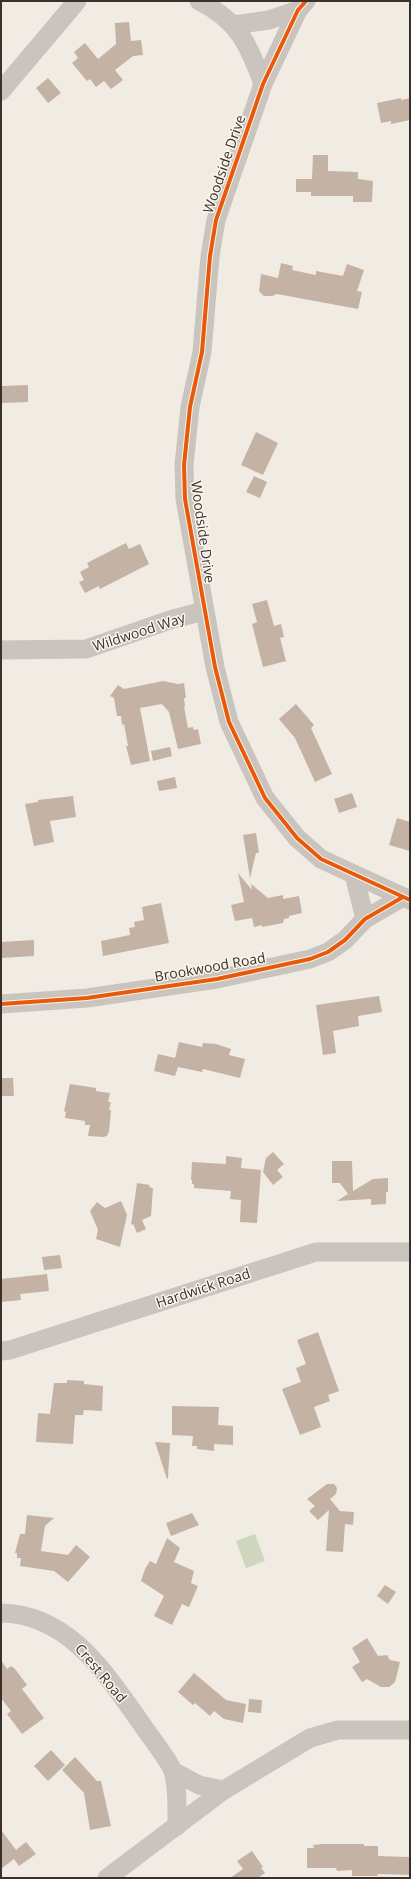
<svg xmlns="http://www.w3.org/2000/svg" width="411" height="1879" viewBox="0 0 411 1879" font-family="'Open Sans',sans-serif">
	<rect width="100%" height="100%" fill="#f0ece4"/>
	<polygon fill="#ced6be" points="255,1534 265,1561 246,1568 236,1541"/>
	<g fill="#c4b2a5">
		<polygon points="129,22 131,41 141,40 143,55 133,56 115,70 123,80 111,89 104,81 96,87 90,79 87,81 72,63 78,58 74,52 85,43 98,59 116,44 115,23"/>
		<polygon points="48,78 61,93 48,103 36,88"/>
		<polygon points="401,98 401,100 410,98 410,120 391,124 391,121 381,123 377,103"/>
		<polygon points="313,155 328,155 328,171 358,172 358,179 373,181 372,202 353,202 353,196 311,196 311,192 296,192 296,179 312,179"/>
		<polygon points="281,263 293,266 292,270 316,275 316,271 343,276 347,264 364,270 357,291 362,292 358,309 277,294 272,296 264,296 259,291 261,274 278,278"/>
		<polygon points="28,385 28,402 1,403 1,386"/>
		<polygon points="256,432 278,443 263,475 241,465"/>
		<polygon points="254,476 267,482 260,498 246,492"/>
		<polygon points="126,543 129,549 140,544 149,564 100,589 99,586 85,593 79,582 84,580 80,572 89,567 87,563"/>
		<polygon points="267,600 274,626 281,624 284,637 280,638 286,661 263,667 252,624 257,622 252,604"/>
		<polygon points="163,681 178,684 184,683 186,698 184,698 185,707 184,707 188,728 193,727 194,730 198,729 201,744 178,749 169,712 162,704 140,708 150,761 131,765 126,746 128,746 124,724 122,725 121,716 117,716 114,698 110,696 118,685 124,689"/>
		<polygon points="296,704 314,725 311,728 332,774 315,782 295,738 279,719"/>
		<polygon points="170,747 172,756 153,761 151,751"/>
		<polygon points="175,777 177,788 159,791 157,781"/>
		<polygon points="352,793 357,807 339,813 334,799"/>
		<polygon points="73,796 76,817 50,821 54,842 34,846 25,804 38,802 38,800"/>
		<polygon points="397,818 410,822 410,851 389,845"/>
		<polygon points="256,833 259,853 256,853 250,878 243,835"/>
		<polygon points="238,873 252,890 251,884 268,898 283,895 283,899 299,896 302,913 289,916 289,918 284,919 283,923 262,927 262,925 254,927 252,918 235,921 231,905 244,902"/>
		<polygon points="161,903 169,943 103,956 101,941 130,935 129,928 135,927 134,922 144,920 142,907"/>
		<polygon points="34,940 34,956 1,958 1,942"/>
		<polygon points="379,996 382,1012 358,1016 359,1026 333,1031 336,1053 323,1055 316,1005"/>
		<polygon points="179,1042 202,1047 203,1043 216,1044 231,1049 229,1055 245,1059 240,1078 203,1069 202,1072 178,1067 175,1076 154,1071 158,1054 175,1058"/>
		<polygon points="1,1078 13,1078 14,1096 1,1096"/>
		<polygon points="70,1084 96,1088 96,1091 110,1093 108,1102 111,1102 109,1110 111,1110 109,1131 107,1136 103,1137 88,1136 90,1125 85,1125 85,1121 65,1118 66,1112 64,1111"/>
		<polygon points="273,1152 284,1164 277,1170 283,1177 273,1185 263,1172 266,1158"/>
		<polygon points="226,1156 242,1158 241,1168 261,1170 257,1223 240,1222 241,1200 230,1199 231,1191 194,1188 194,1184 192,1184 192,1180 191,1180 192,1162 226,1164"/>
		<polygon points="332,1161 352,1161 353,1191 373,1179 388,1178 388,1192 386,1192 386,1204 371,1205 371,1199 337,1201 348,1194 340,1183 332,1183"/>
		<polygon points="137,1183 150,1185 149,1187 153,1188 151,1216 142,1220 146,1229 137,1233 133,1224 131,1225"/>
		<polygon points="121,1201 127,1215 120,1247 96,1239 98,1230 90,1211 97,1202 105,1208"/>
		<polygon points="60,1255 62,1268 44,1270 42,1257"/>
		<polygon points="47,1274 49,1291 20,1294 21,1300 1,1302 1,1279"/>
		<polygon points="318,1332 339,1391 328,1395 330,1401 314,1407 321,1427 300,1435 282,1389 301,1382 296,1368 306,1364 297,1340"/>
		<polygon points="67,1380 84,1381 84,1384 103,1386 102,1411 84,1410 83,1415 75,1415 73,1444 36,1442 38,1413 50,1414 54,1383 67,1383"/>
		<polygon points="172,1406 219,1407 218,1425 233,1426 233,1445 214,1444 214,1451 197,1449 197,1446 192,1446 193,1436 172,1435"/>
		<polygon points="155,1442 170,1443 168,1478 167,1479"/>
		<polygon points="327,1484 334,1484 337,1488 336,1494 330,1499 340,1511 354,1512 353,1525 345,1524 343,1552 326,1551 329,1510 318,1520 309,1511 315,1506 307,1499"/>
		<polygon points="192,1513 199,1525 171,1536 166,1523"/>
		<polygon points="27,1515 54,1518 45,1526 41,1551 68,1555 76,1545 90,1557 68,1582 54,1571 20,1566 21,1558 17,1558 17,1553 15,1553 20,1534 25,1534"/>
		<polygon points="167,1538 180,1548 174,1562 194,1571 191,1583 198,1586 189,1607 182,1604 172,1625 154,1616 164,1596 141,1581 145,1569 150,1561 156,1564"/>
		<polygon points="385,1585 396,1592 388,1604 377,1596"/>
		<polygon points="367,1638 378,1656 387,1655 390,1660 400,1662 395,1682 389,1687 381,1687 367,1679 362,1682 352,1667 360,1662 352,1648"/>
		<polygon points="1,1660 7,1669 11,1666 15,1669 27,1685 22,1689 44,1718 22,1734 7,1714 11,1711 1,1698"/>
		<polygon points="194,1673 226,1700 246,1704 243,1723 224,1719 214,1711 210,1716 195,1703 193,1705 178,1692"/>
		<polygon points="249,1699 262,1700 261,1713 248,1712"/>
		<polygon points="51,1750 65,1765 48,1781 34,1766"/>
		<polygon points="75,1757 97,1781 101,1781 111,1826 90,1830 84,1793 62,1770"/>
		<polygon points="1,1830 16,1850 26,1842 36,1854 19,1866 14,1859 1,1869"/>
		<polygon points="323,1844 364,1844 364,1846 378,1846 378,1856 410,1857 410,1875 378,1874 377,1876 352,1876 352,1870 337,1871 336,1868 307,1868 307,1848 314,1848 313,1845"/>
		<polygon points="252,1851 263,1867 261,1868 265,1873 258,1878 230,1878 243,1869 237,1861"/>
	</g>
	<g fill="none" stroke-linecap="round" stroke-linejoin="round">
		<g stroke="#c9c4bd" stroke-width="19">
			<path d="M199 1C238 20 249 45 263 84"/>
			<polyline points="306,1 298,10 263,84 216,220 210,256 202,352 190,407 184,465 185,499 215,667 229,722 265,798 297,838 321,859 410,900"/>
			<polyline points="234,25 269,20 298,10"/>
			<polyline points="1,91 77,1"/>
			<polyline points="1,650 86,649 173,619 204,611"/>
			<polyline points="354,875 365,919"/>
			<polyline points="1,1004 87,998 217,979 310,959 328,952 345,940 365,919 403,897"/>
			<polyline points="1,1351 10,1350 316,1252 410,1252"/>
			<path d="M1 1613C69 1614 106 1674 141 1723 148 1734 169 1760 173 1771 178 1788 177 1808 177 1826"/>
			<polyline points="173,1771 199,1785 224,1790"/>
			<polyline points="107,1878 224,1790 310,1738 338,1730 410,1730"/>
		</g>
		<defs>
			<g id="cycleway">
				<polyline points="306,1 298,10 263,84 216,220 210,256 202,352 190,407 184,465 185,499 215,667 229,722 265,798 297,838 321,859 410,900"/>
				<polyline points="1,1004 87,998 217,979 310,959 328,952 345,940 365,919 403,897"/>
			</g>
		</defs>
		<use href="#cycleway" stroke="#fbf6ed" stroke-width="6"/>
		<use href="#cycleway" stroke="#e8590c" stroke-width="4"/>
	</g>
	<g text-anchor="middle" stroke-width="3" stroke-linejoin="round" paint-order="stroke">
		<g font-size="14" fill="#3b312a" stroke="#fbf6ed">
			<text transform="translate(224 164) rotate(-71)" y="5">Woodside Drive</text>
			<text transform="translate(203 532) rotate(82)" y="5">Woodside Drive</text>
			<text transform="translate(139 632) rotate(-18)" y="5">Wildwood Way</text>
			<text transform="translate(210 967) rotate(-10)" y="5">Brookwood Road</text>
			<text transform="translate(203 1288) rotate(-18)" y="5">Hardwick Road</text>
			<text transform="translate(101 1673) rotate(50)" y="5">Crest Road</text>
		</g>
	</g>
	<rect width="411" height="1879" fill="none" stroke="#3b312a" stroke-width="4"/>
</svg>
